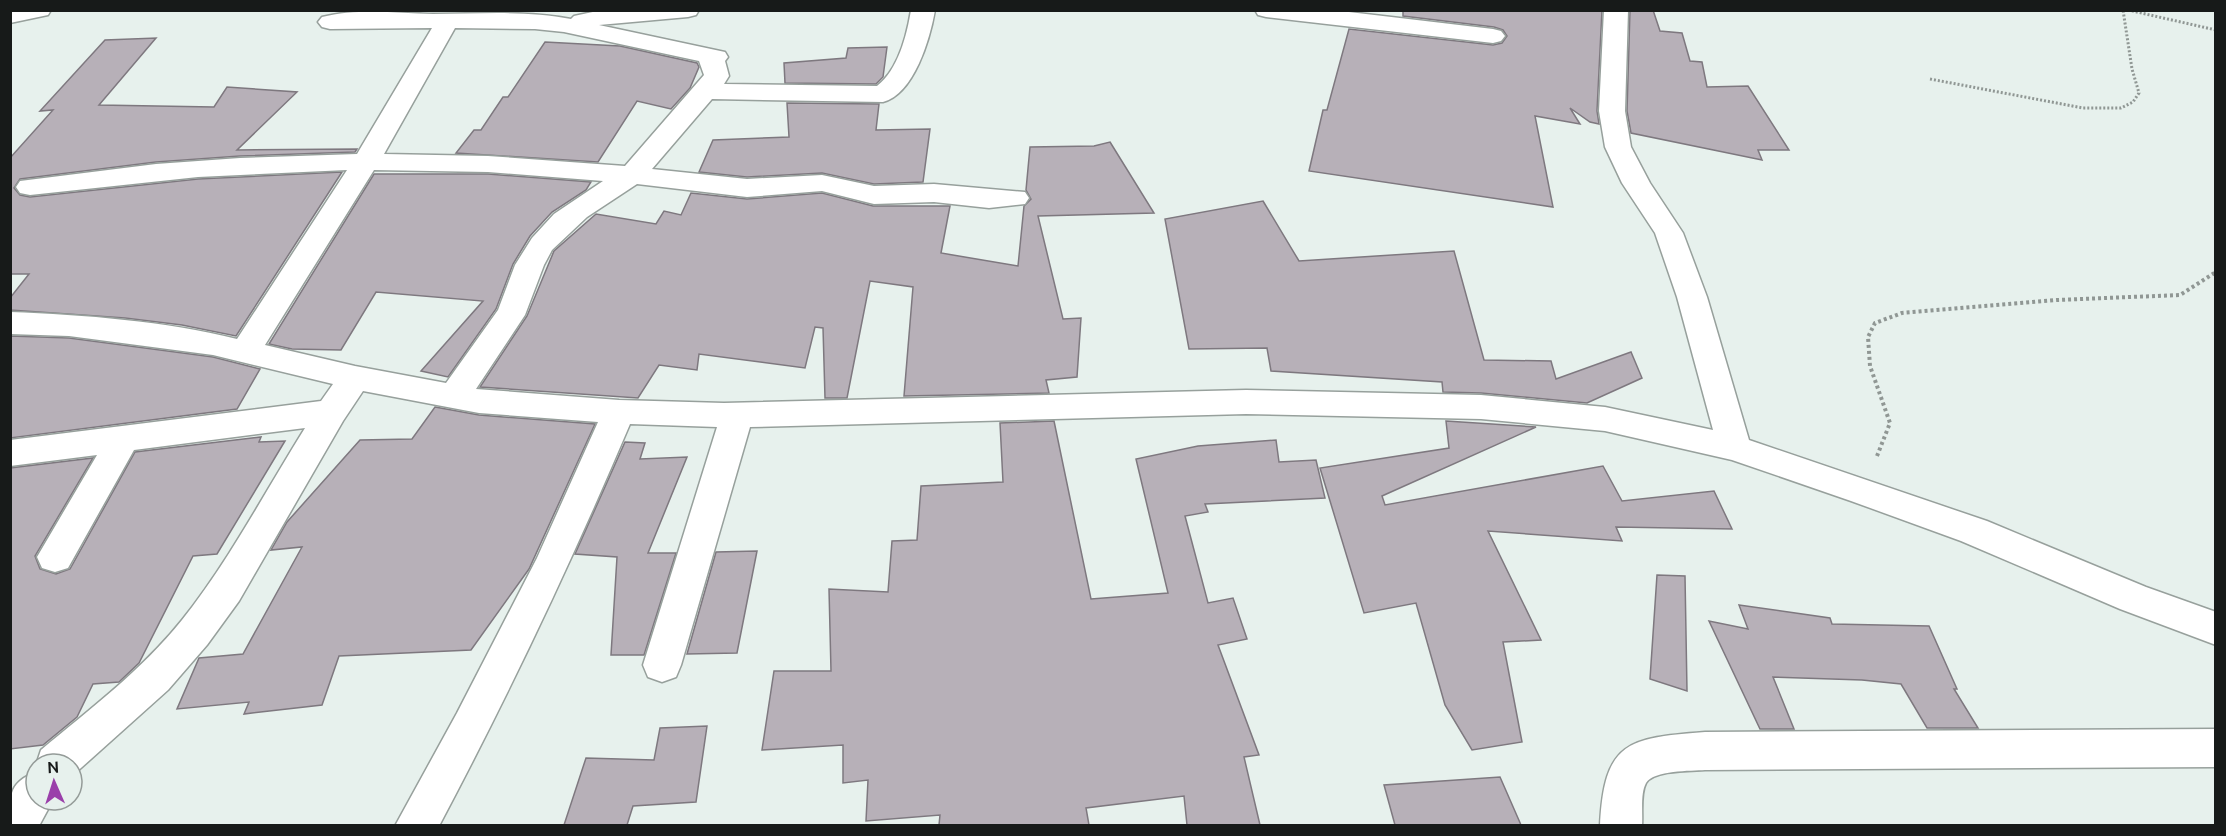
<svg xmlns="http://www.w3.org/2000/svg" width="2226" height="836" viewBox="0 0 2226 836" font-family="Ubuntu,sans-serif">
	<rect width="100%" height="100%" fill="#e7f1ed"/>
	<g fill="#b7b0b8" stroke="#7e787f" stroke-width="1.5">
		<polygon points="1403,10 1602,10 1597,111 1599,124 1590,122 1570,108 1580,124 1535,116 1553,207 1309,171 1323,110 1327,110 1349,29 1493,45 1502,43 1507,36 1503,30 1494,27 1403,16"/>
		<polygon points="1630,10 1653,10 1660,31 1682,33 1690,61 1702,62 1707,87 1748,86 1789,150 1758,150 1762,160 1631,133 1627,111"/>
		<polygon points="156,38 99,105 214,107 227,87 297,92 237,150 357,149 355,152 240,156 156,162 20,179 14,188 20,195 30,197 198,179 342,172 236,336 182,325 125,318 10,310 10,298 29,274 10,274 10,158 53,110 40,111 105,40"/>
		<polygon points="545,42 620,46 697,63 699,67 690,88 671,109 637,101 598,162 456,153 474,130 481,130 503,97 508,97"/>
		<polygon points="887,47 883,77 876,84 785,83 784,63 846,58 848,48"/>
		<polygon points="787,103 879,104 876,130 930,129 923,182 874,184 822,173 747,177 699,172 713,140 789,137"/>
		<polygon points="1110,142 1154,213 1038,216 1063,319 1081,318 1077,377 1046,380 1049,393 904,396 913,287 870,281 847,398 825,398 823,328 815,327 805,368 699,354 697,370 659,365 638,398 480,387 527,316 554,251 596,214 656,224 664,211 681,215 691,193 747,199 822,193 873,206 950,206 941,253 1018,266 1024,206 1031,199 1026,190 1030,147 1094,146"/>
		<polygon points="374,174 488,174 591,182 586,190 552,212 530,236 513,264 496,309 448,377 421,371 483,301 376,292 341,350 292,349 269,344"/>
		<polygon points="1263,201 1299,261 1454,251 1484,360 1551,361 1556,379 1631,352 1642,378 1587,403 1481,393 1443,392 1442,382 1271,371 1267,348 1189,349 1165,219"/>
		<polygon points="10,336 69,338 213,357 260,369 237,409 10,438"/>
		<polygon points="435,407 479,415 595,424 529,569 471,650 339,656 322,705 244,714 249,702 177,709 199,658 243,654 302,547 271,550 287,522 360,440 412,439"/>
		<polygon points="1054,421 1091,599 1168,593 1136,459 1198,446 1276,440 1279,462 1316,460 1325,498 1205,504 1208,512 1185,516 1208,603 1233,598 1247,639 1218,645 1259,755 1244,757 1260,825 1187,825 1184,796 1086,808 1089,825 939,825 940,815 866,821 868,780 843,783 843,745 762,750 774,671 831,671 829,589 888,592 892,541 917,540 921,486 1003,482 1000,423"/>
		<polygon points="1446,421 1536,427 1382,496 1385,505 1603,466 1622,501 1714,491 1732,529 1616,527 1622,541 1488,531 1541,640 1503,642 1522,742 1472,750 1445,705 1416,603 1364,613 1320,468 1449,448"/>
		<polygon points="261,437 259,442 285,441 217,554 193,556 139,663 119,682 93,684 77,717 43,745 10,749 10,468 93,458 35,556 40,569 56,574 70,569 135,452"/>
		<polygon points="625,442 645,443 640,459 687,457 648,553 676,553 644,655 611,655 617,557 575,554"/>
		<polygon points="757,551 737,653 687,654 716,552"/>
		<polygon points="1657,575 1685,576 1687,691 1650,679"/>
		<polygon points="1739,605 1830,618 1832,624 1929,626 1957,689 1954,689 1978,728 1927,728 1901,684 1862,680 1773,677 1794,729 1760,729 1709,621 1748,629"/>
		<polygon points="707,726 696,802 633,806 627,825 564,825 586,758 654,760 660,728"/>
		<polygon points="1500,777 1521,825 1395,825 1384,785"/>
	</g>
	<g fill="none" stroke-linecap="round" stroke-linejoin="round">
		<defs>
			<g id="street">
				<polygon points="10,10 51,10 48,15 10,23"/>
				<path d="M602 10H699L696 15 688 17 599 25 725 52 728 57 725 61 729 76 724 84 877 86C898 70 907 35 911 10H935C930 39 914 94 883 102L712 99 652 169 747 179 822 175 874 186 934 184 1025 192 1029 198 1025 204 989 208 934 202 874 204 822 191 747 197 637 184 587 217 552 250 544 265 525 315 476 389 619 400 724 403 1246 390 1481 395 1605 407 1713 430 1677 297 1655 233 1622 183 1605 147 1599 111 1604 10H1628L1625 111 1631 147 1650 183 1683 233 1707 297 1749 440 1987 521 2146 587 2216 612V645L2120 609 1961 541 1851 501 1732 460 1605 431 1481 419 1246 414 750 427 681 665 676 677 662 682 648 677 643 665 717 427 630 424C572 561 509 694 439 826H395L457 713 537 558 598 422 479 413 363 391 343 421 239 601 207 645 168 690 72 776V764L36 765 41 750C90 709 142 670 182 620 229 561 265 492 305 428L134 450 68 568 55 572 42 568 37 557 97 455 10 466V440L321 401 333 384 213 355 69 336 10 334V312C86 315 164 321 237 339L347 170 198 177 30 195 20 193 16 187 20 181 156 164 240 158 357 154 432 28 330 29 322 27 318 22 322 17C357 8 397 13 433 14 478 14 527 10 571 19L574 16ZM455 28 535 29 564 32 699 61 704 75 625 166 488 156 384 154ZM374 170 488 172 603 181 554 214 532 238 515 265 498 310 446 383 355 366 265 345Z"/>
				<polygon points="1255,10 1332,10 1493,29 1501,31 1505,36 1501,41 1493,43 1266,17 1258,15"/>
				<path d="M2216 729V767L1705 770C1691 771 1654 770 1646 783 1640 794 1643 813 1642 826H1600C1604 741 1628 738 1705 732Z"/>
				<path d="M36 772V800H53L39 826H10C10 798 7 783 36 772Z"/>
			</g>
		</defs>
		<use href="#street" stroke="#97a09c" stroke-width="3"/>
		<g stroke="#909794" stroke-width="3" stroke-dasharray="2 2" stroke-linecap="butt">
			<polyline points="2128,10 2216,30"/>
			<polyline points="1930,79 2083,108 2121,108 2133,102 2139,93 2132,69 2123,10"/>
		</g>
		<polyline stroke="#909794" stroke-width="4" stroke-dasharray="3 3" stroke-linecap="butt" points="1877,456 1890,423 1870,366 1868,337 1875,323 1902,313 2057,300 2180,295 2216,272"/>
		<use href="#street" fill="#fff" fill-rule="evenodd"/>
	</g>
	<rect width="2226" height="836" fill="none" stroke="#171a19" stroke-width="24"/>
	<g transform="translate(54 782) rotate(357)"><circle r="28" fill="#e7f1ed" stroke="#949b98" stroke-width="1.5"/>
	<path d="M0-4.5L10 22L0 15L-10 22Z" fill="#9a3faa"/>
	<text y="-9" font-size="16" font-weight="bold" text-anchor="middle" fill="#171a19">N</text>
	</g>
</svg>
